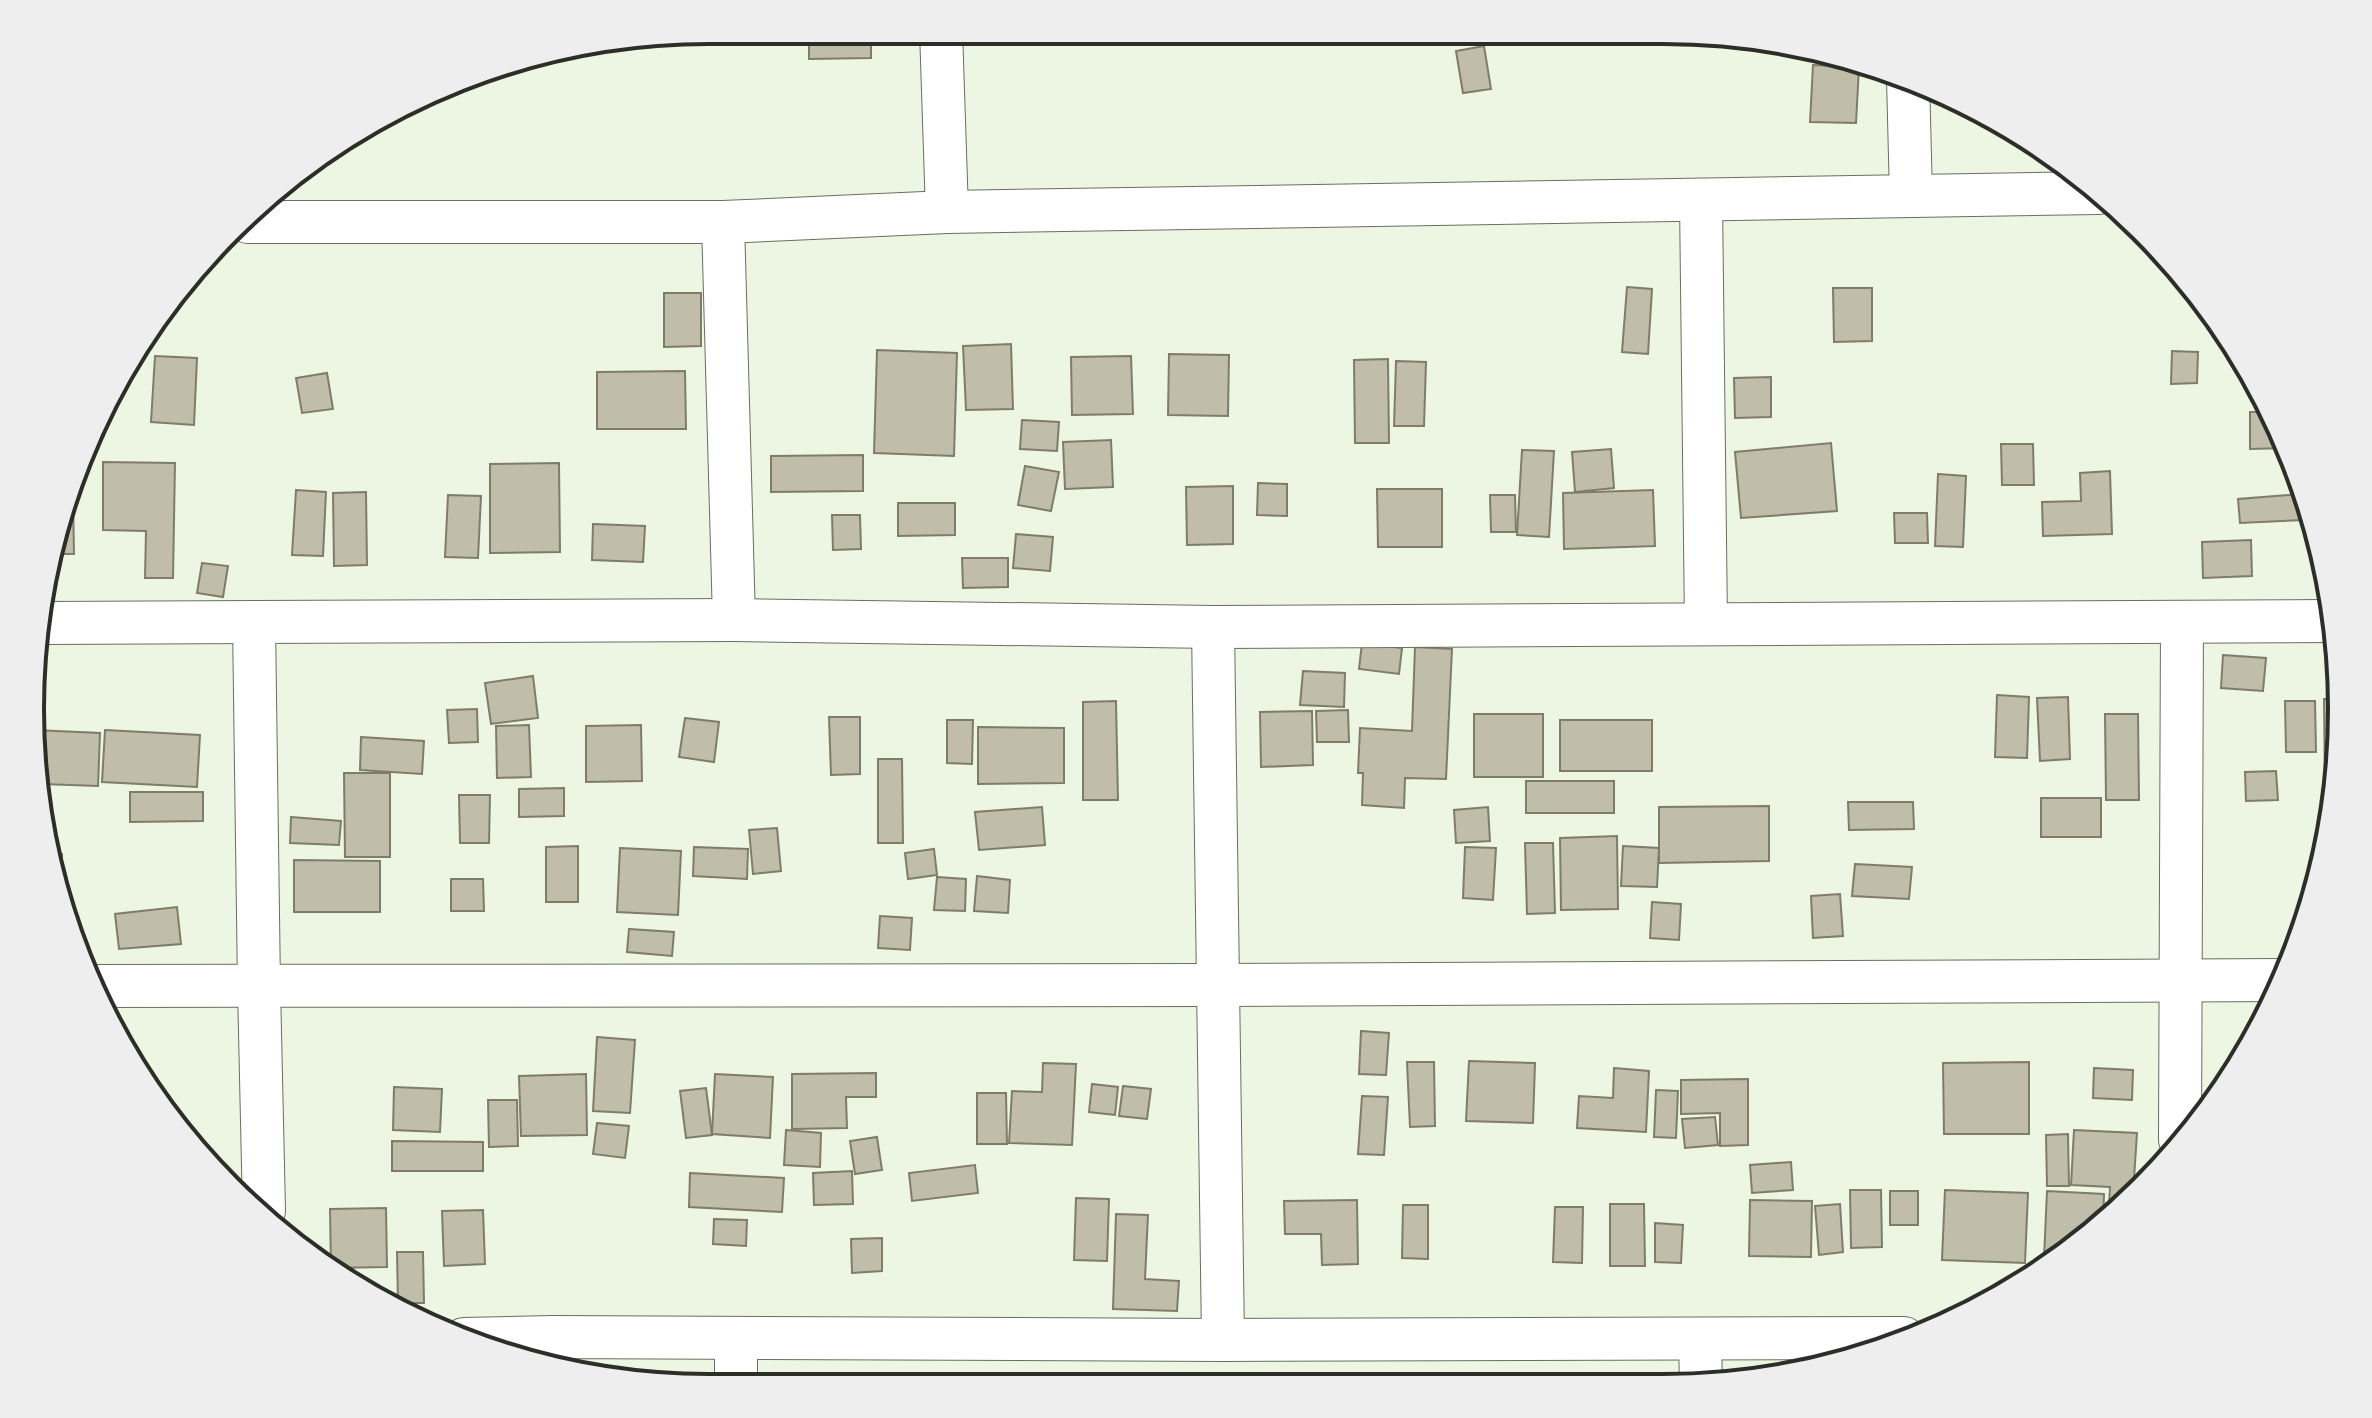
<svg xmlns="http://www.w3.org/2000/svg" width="2372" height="1418" viewBox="0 0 2372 1418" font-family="'Sofia Sans Condensed',sans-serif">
	<rect width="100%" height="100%" fill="#edf6e3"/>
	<g fill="#c0bdaa" stroke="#7f7c6a" stroke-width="2">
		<polygon points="809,30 871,32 871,58 809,59"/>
		<polygon points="1228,31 1256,31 1255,39 1228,36"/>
		<polygon points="1484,46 1491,89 1463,93 1456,51"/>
		<polygon points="1813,65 1859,67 1856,123 1810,122"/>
		<polygon points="1924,87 1953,102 1923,99"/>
		<polygon points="1627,287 1652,289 1648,354 1622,352"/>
		<polygon points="1833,288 1872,288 1872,341 1834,342"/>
		<polygon points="664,293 701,293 701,346 664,347"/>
		<polygon points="1011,344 1013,409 966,410 963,346"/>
		<polygon points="877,350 957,353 954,456 874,453"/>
		<polygon points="2172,351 2198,352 2197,383 2171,384"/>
		<polygon points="1169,354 1229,355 1228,416 1168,415"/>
		<polygon points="155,356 197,358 194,425 151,422"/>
		<polygon points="1131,356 1133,414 1072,415 1071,357"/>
		<polygon points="1388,359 1389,443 1355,443 1354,360"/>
		<polygon points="1396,361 1426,362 1424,426 1394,426"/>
		<polygon points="685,371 686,429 597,429 597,372"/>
		<polygon points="327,373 333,409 302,413 296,378"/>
		<polygon points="1771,377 1771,417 1735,418 1734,378"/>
		<polygon points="2250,412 2270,412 2290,448 2250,449"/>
		<polygon points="103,415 104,436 93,436"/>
		<polygon points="1022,420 1059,422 1057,451 1020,449"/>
		<polygon points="1111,440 1113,487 1065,489 1063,442"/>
		<polygon points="1831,443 1837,511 1741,518 1735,452"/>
		<polygon points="2001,444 2033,444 2034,485 2002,485"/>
		<polygon points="1611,449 1614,488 1575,492 1572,452"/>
		<polygon points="1522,450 1554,451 1549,537 1517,535"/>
		<polygon points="863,455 863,491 771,492 771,456"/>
		<polygon points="103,462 175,463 173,578 145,578 146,531 103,530"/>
		<polygon points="559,463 560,552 490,553 490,464"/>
		<polygon points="1025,466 1059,472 1051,511 1018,505"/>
		<polygon points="2110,471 2112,534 2043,536 2042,502 2081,501 2080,473"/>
		<polygon points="1938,474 1966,476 1963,547 1935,546"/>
		<polygon points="1258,483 1287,484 1287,516 1257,515"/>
		<polygon points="1233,486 1233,544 1187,545 1186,487"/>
		<polygon points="1377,489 1442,489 1442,547 1378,547"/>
		<polygon points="296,490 326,492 323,556 292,555"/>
		<polygon points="1653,490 1655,546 1564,549 1563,493"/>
		<polygon points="366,492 367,565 334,566 333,493"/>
		<polygon points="2302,494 2304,520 2240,523 2238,499"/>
		<polygon points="448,495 481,496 478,558 445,557"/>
		<polygon points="1490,495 1515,495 1516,532 1491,532"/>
		<polygon points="65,496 73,496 74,554 55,554"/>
		<polygon points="898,503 955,503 955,535 898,536"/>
		<polygon points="1894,513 1927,513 1928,543 1895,543"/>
		<polygon points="832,515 860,515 861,549 833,550"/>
		<polygon points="593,524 645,526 643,562 592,560"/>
		<polygon points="1016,534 1053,537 1050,571 1013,568"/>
		<polygon points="2251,540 2252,576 2203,578 2202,542"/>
		<polygon points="962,558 1008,558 1008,587 963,588"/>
		<polygon points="202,563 228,566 223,597 197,593"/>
		<polygon points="1362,643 1402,648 1399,674 1359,669"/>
		<polygon points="1415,647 1452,649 1446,779 1405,778 1404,808 1362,805 1363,773 1358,773 1360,728 1412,731"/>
		<polygon points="2223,655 2266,658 2263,691 2221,688"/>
		<polygon points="1303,671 1345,673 1344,707 1300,705"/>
		<polygon points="533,676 538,718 491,724 485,683"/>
		<polygon points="1997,695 2029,697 2027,758 1995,757"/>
		<polygon points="2068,697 2070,759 2040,761 2037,698"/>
		<polygon points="2324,699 2341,699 2342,709 2333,797 2325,797"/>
		<polygon points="1116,701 1118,800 1083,800 1083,702"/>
		<polygon points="2285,701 2315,701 2316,752 2286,752"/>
		<polygon points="477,709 478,742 449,743 447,710"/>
		<polygon points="1348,710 1349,742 1317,742 1316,711"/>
		<polygon points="1312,711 1313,765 1261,767 1260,712"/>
		<rect x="1474" y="714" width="69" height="63"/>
		<polygon points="2105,714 2138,714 2139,800 2106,800"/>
		<polygon points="829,717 860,717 860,774 831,775"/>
		<polygon points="685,718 719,722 714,762 679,757"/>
		<polygon points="947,720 973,720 972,764 947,763"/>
		<rect x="1560" y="720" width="92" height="51"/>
		<polygon points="529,725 531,777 497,778 496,726"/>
		<polygon points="641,725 642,781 586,782 586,726"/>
		<polygon points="978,727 1064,728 1064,783 978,784"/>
		<polygon points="34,730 100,733 98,786 42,784"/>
		<polygon points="105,730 200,735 197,787 102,782"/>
		<polygon points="361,737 424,741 422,774 360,770"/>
		<polygon points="878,759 902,759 903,843 878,843"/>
		<polygon points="2276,771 2278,800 2246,801 2245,772"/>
		<polygon points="344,773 390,773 390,857 345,857"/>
		<rect x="1526" y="781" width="88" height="32"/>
		<polygon points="564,788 564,816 519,817 519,789"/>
		<polygon points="130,792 203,792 203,821 130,822"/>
		<polygon points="459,795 490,795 489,843 460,843"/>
		<rect x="2041" y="798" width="60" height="39"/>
		<polygon points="1848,802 1913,802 1914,829 1849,830"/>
		<polygon points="1769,806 1769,861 1659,863 1659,807"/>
		<polygon points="1042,807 1045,845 979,850 975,812"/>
		<polygon points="1488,807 1490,841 1456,843 1454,810"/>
		<polygon points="291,817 341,821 339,845 290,843"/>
		<polygon points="777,828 781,871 753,874 749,830"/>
		<polygon points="1617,836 1618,909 1561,910 1560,838"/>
		<polygon points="1525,843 1553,843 1555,913 1527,914"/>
		<polygon points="578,846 578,902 546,902 546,847"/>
		<polygon points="1623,846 1659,848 1657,887 1621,886"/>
		<polygon points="694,847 748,849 747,879 693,876"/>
		<polygon points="1465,847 1496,848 1493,900 1463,898"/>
		<polygon points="620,848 681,851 678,915 617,912"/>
		<polygon points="934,849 937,875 908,879 905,853"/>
		<polygon points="54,854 62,854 62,905"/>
		<polygon points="294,860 380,861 380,912 294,912"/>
		<polygon points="1855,864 1912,867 1909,899 1852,896"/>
		<polygon points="977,876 1010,880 1008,913 974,911"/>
		<polygon points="937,877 966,879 965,911 934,910"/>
		<polygon points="451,879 483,879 484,911 451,911"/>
		<polygon points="1840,894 1843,936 1813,938 1811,896"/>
		<polygon points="1652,902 1681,904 1679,940 1650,938"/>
		<polygon points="177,907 181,944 119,949 115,914"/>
		<polygon points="880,916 912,918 910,950 878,948"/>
		<polygon points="629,929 674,932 672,956 627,952"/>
		<polygon points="1361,1031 1389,1033 1386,1075 1359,1074"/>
		<polygon points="597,1037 635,1040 630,1113 593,1111"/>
		<polygon points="1469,1061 1535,1063 1533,1123 1466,1121"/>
		<polygon points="1407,1062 1434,1062 1435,1126 1410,1127"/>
		<polygon points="2029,1062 2029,1134 1944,1134 1943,1063"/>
		<polygon points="1043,1063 1076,1064 1072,1145 1009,1143 1012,1091 1042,1092"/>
		<polygon points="1614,1068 1649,1071 1646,1132 1577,1128 1579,1096 1613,1098"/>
		<polygon points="2094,1068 2133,1070 2132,1100 2093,1098"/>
		<polygon points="876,1073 876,1097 846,1097 847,1128 792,1129 792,1074"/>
		<polygon points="586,1074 587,1135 521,1136 519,1076"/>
		<polygon points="715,1074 773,1077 770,1138 712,1134"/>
		<polygon points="1748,1079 1748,1145 1720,1146 1720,1113 1681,1114 1681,1080"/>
		<polygon points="1092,1084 1118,1087 1115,1115 1089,1112"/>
		<polygon points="1123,1086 1151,1089 1147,1119 1119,1116"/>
		<polygon points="394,1087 442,1089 440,1132 393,1130"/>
		<polygon points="706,1088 712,1135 686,1138 680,1091"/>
		<polygon points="1656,1090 1678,1091 1676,1138 1654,1137"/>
		<polygon points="977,1093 1006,1093 1007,1144 977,1144"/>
		<polygon points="1362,1096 1388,1097 1384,1155 1358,1154"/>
		<polygon points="488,1100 517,1100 518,1146 489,1147"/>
		<polygon points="1715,1117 1718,1145 1685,1148 1682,1119"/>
		<polygon points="597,1123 629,1126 625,1158 593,1154"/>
		<polygon points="786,1130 821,1133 820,1167 784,1165"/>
		<polygon points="2074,1130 2137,1133 2133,1194 2108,1221 2110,1187 2071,1185"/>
		<polygon points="2068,1134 2069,1186 2047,1186 2046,1135"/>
		<polygon points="877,1137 882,1170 855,1174 850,1141"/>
		<polygon points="392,1141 483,1142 483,1171 392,1171"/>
		<polygon points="1791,1162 1793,1190 1752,1193 1750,1165"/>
		<polygon points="975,1165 978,1193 912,1201 909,1173"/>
		<polygon points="852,1171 853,1204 814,1205 813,1173"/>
		<polygon points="690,1173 784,1178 782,1212 689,1207"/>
		<polygon points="1850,1190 1881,1190 1882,1247 1851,1248"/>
		<polygon points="1945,1190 2028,1193 2025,1263 1942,1260"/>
		<rect x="1890" y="1191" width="28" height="34"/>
		<polygon points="2047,1191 2104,1194 2103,1225 2057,1258 2044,1258"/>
		<polygon points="1076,1198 1109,1199 1107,1261 1074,1260"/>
		<polygon points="1357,1200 1358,1264 1322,1265 1321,1234 1285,1234 1284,1201"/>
		<polygon points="1750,1200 1812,1201 1811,1257 1749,1256"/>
		<polygon points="1610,1204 1644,1204 1645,1266 1610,1266"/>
		<polygon points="1840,1204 1843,1252 1819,1255 1815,1206"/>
		<polygon points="1403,1205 1428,1205 1428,1259 1402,1258"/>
		<polygon points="1555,1207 1583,1207 1582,1263 1553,1262"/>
		<polygon points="386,1208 387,1267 331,1268 330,1209"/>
		<polygon points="483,1210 485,1264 444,1266 442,1211"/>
		<polygon points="1116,1214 1148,1215 1145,1279 1179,1281 1177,1311 1113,1309"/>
		<polygon points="714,1219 747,1220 746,1246 713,1244"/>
		<polygon points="1655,1223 1683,1225 1681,1263 1655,1262"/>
		<polygon points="882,1238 882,1271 852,1273 851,1239"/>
		<polygon points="397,1252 423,1252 424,1303 398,1303"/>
	</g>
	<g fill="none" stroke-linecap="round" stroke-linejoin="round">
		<defs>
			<g id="minor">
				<polyline points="941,30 947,212"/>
				<polyline points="1908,79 1911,196"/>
				<polyline points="1701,200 1706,624"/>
				<polyline points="248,222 723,222 947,212 2099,193"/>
				<polyline points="723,222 734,620"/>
				<polyline points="254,622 259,987 264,1211"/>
				<polyline points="44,623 734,620 1213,627 2333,621"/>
				<polyline points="1213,627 1223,1340"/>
				<polyline points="97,986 1218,985 2284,980"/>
				<polyline points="2180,1140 2182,622"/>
				<polyline points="464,1339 552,1337 1223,1340 1904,1338"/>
				<polyline points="1700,1339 1701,1387"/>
				<polyline points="736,1387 736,1339"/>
			</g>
		</defs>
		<use href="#minor" stroke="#686f5f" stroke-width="44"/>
		<use href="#minor" stroke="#fff" stroke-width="42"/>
	</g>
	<path d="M0 0H2372V1418H0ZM709 44H1663A665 665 0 0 1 2328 709V709A665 665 0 0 1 1663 1374H709A665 665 0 0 1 44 709V709A665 665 0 0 1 709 44Z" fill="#eee" fill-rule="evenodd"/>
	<path fill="none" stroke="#2c2f28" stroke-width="4" d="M709 44H1663A665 665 0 0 1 2328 709V709A665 665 0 0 1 1663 1374H709A665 665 0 0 1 44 709V709A665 665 0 0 1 709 44Z"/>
</svg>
